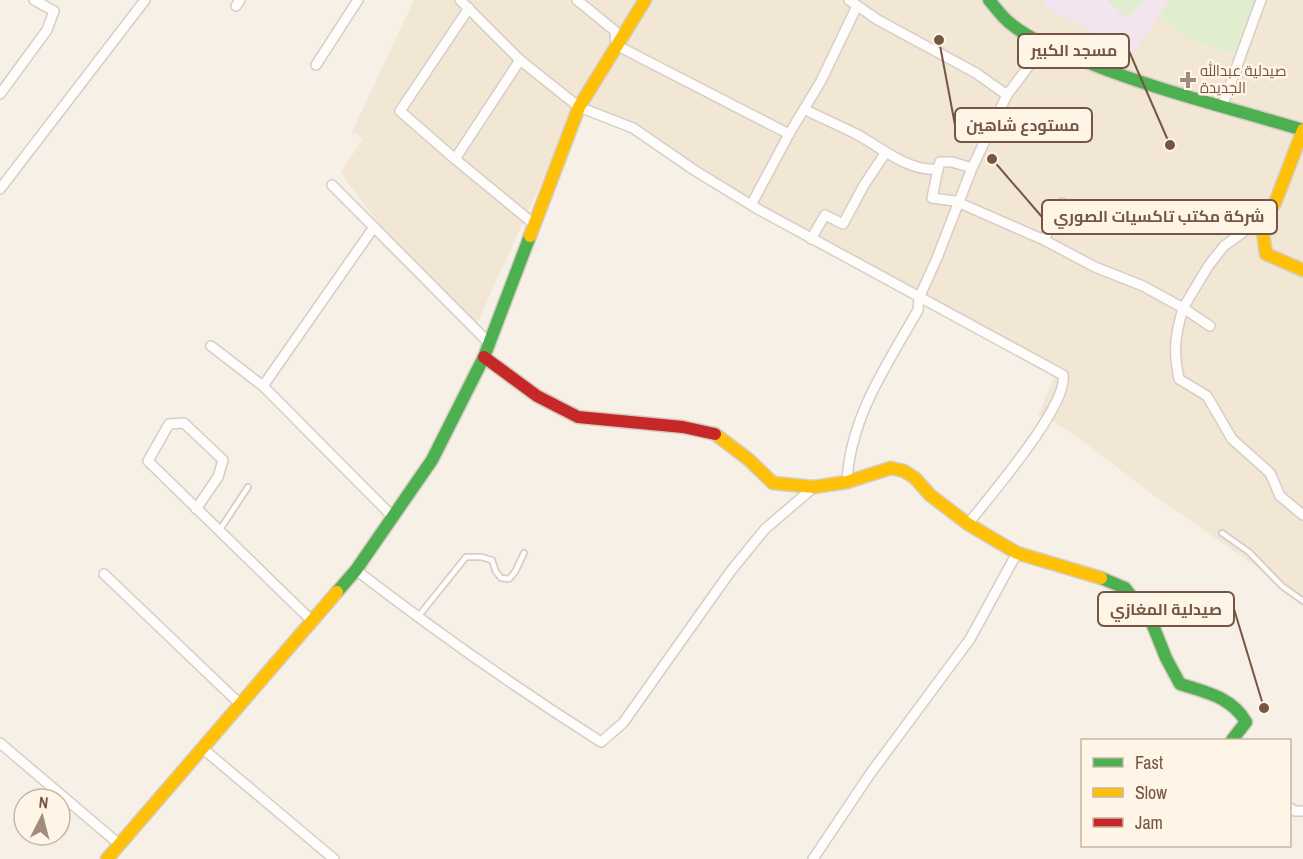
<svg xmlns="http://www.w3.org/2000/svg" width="1303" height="859" viewBox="0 0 1303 859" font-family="'Archivo Narrow',Cairo,sans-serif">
	<rect width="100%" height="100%" fill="#f6f0e6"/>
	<polygon fill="#f2e6d5" points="414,0 1303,0 1303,599 1152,494 1075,435 1047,418 1038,416 1056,372 754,203 579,100 474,330 402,255 341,173 363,138 352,132"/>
	<polygon fill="#f2e5f0" points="1044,0 1169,0 1134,52 1045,7"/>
	<g fill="#e1edcf">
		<polygon points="1107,0 1146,0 1127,19"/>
		<polygon points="1171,0 1253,0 1258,4 1237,55 1192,40 1159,16"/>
	</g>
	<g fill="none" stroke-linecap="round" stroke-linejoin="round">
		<defs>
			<g id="lane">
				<polyline points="219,531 248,487"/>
				<polyline points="1222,533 1249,552 1282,586 1303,601"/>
				<polyline points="417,618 466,557 481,557 492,560 496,572 501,578 509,579 515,572 524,553"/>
			</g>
			<g id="street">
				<path d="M460 0 520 60 579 107 633 128 694 170 756 208 1063 375C1069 405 988 498 968 524"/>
				<polyline points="577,0 615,31 616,45 789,134"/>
				<polyline points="849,0 878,20 976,73 1007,95"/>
				<polyline points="236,6 240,0"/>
				<polyline points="469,8 400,111 455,159 534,224"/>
				<polyline points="316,65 358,0"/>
				<polyline points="0,94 47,30 54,11 34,0"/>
				<polyline points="1222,107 1261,0"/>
				<path d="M804 109C821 118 839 125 856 134 881 147 908 172 938 169L932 198 955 201 1044 240 1095 267 1143 286 1183 308 1209 265 1224 246 1261 219"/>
				<polyline points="455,159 520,60"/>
				<polyline points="938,169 940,162 952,162 972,168"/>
				<polyline points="332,185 489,343"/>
				<polyline points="0,189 145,0"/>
				<polyline points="751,205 789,134 821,81 857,6"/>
				<polyline points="811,239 825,215 843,224 864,185 886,152"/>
				<polyline points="1044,240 1062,203 1086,215"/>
				<path d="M1210 326 1183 308C1175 337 1173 350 1179 379L1207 396 1232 439 1270 473 1280 496 1303 515"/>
				<polyline points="211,346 263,386 393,517"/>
				<polyline points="263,386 374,227"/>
				<path d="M847 482C850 417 887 365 918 310L919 298 937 258 972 168 1007 95 1045 44"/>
				<polyline points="196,509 218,477 223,460 184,423 169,424 148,461 312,621"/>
				<path d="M356 570C435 631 516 688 601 742L623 723 730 572 765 529 814 487"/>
				<polyline points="104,574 241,705"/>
				<polyline points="0,743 119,844"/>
				<polyline points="202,748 334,859"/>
				<polyline points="1290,808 1295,811 1303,811"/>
				<polyline points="813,859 870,774 970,639 1017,553"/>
			</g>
			<g id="fast">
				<path d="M989 0C996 8 1002 17 1011 24 1032 41 1059 51 1084 61 1155 90 1230 108 1303 130"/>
				<path d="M1101 578 1125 588 1152 623 1166 658 1180 684C1205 692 1232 697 1246 722L1232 740"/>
				<polyline points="337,592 356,570 432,460 484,357 530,236"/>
			</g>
			<g id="slow">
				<polyline points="1303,130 1275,203 1261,219 1266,254 1303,270"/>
				<polyline points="530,236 579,107 645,0"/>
				<polyline points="715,434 748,459 773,483 814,487 847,482 891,468 904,471 915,478 930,495 968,524 1017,553 1101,578"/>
				<polyline points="107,859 337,592"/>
			</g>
			<polyline id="jam" points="484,357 537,396 578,417 683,427 715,434"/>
		</defs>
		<use href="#lane" stroke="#d7cdc4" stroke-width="8"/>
		<use href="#street" stroke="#d7cdc4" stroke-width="12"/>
		<use href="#fast" stroke="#d7ccc2" stroke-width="15"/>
		<use href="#slow" stroke="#d7ccc2" stroke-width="15"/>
		<use href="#jam" stroke="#d7ccc2" stroke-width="15"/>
		<use href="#lane" stroke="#fefdfb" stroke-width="4.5"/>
		<use href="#street" stroke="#fefdfb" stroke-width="9"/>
		<use href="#fast" stroke="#4caf50" stroke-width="12"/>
		<use href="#slow" stroke="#ffc107" stroke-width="12"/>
		<use href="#jam" stroke="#c62828" stroke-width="12"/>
	</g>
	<path fill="#a28c7d" stroke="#fff5e6" stroke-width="2" d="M1185 71h6v6h6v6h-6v6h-6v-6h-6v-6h6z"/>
	<g text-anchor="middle" stroke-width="5" stroke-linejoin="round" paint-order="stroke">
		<g font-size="15" fill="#755645" stroke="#fff5e6" text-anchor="start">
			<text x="1200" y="76">صيدلية عبدالله<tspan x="1200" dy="17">الجديدة</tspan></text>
		</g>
	</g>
	<path fill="none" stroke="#755645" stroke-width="2" d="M1170 145L1129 51M939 40L955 125M992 159L1042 217M1264 708L1234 609"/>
	<g fill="#755645" stroke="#fff5e6" stroke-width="2">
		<circle cx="1170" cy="145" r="6"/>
		<circle cx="939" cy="40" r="6"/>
		<circle cx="992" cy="159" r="6"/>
		<circle cx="1264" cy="708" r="6"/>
	</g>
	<g fill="#fff5e6" stroke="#755645" stroke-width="2">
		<rect x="1018" y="34" width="111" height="34" rx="6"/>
		<rect x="955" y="108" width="137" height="34" rx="6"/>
		<rect x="1042" y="200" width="235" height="34" rx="6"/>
		<rect x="1098" y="592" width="136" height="34" rx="6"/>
	</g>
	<g font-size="16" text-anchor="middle" font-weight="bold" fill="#755645">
		<text x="1074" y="56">مسجد الكبير</text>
		<text x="1023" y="131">مستودع شاهين</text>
		<text x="1159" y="222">شركة مكتب تاكسيات الصوري</text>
		<text x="1166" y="615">صيدلية المغازي</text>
	</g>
	<rect x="1081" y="739" width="210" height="108" fill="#fff5e6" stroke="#c8b5a6" stroke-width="1.5"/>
	<rect x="1093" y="758" width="30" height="9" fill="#4caf50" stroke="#c8b5a6" stroke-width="1.5"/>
	<text x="1135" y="769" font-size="18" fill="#755645">Fast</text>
	<rect x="1093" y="788" width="30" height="9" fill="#ffc107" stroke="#c8b5a6" stroke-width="1.5"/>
	<text x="1135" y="799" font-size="18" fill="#755645">Slow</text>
	<rect x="1093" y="818" width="30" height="9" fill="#c62828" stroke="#c8b5a6" stroke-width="1.5"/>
	<text x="1135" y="829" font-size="18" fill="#755645">Jam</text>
	<g transform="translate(42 817) rotate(6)"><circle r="28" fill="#fff5e6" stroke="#c8b5a6" stroke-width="1.5"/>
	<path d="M0-4.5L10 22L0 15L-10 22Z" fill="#a28c7d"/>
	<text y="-9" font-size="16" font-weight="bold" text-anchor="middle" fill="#755645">N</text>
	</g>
</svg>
